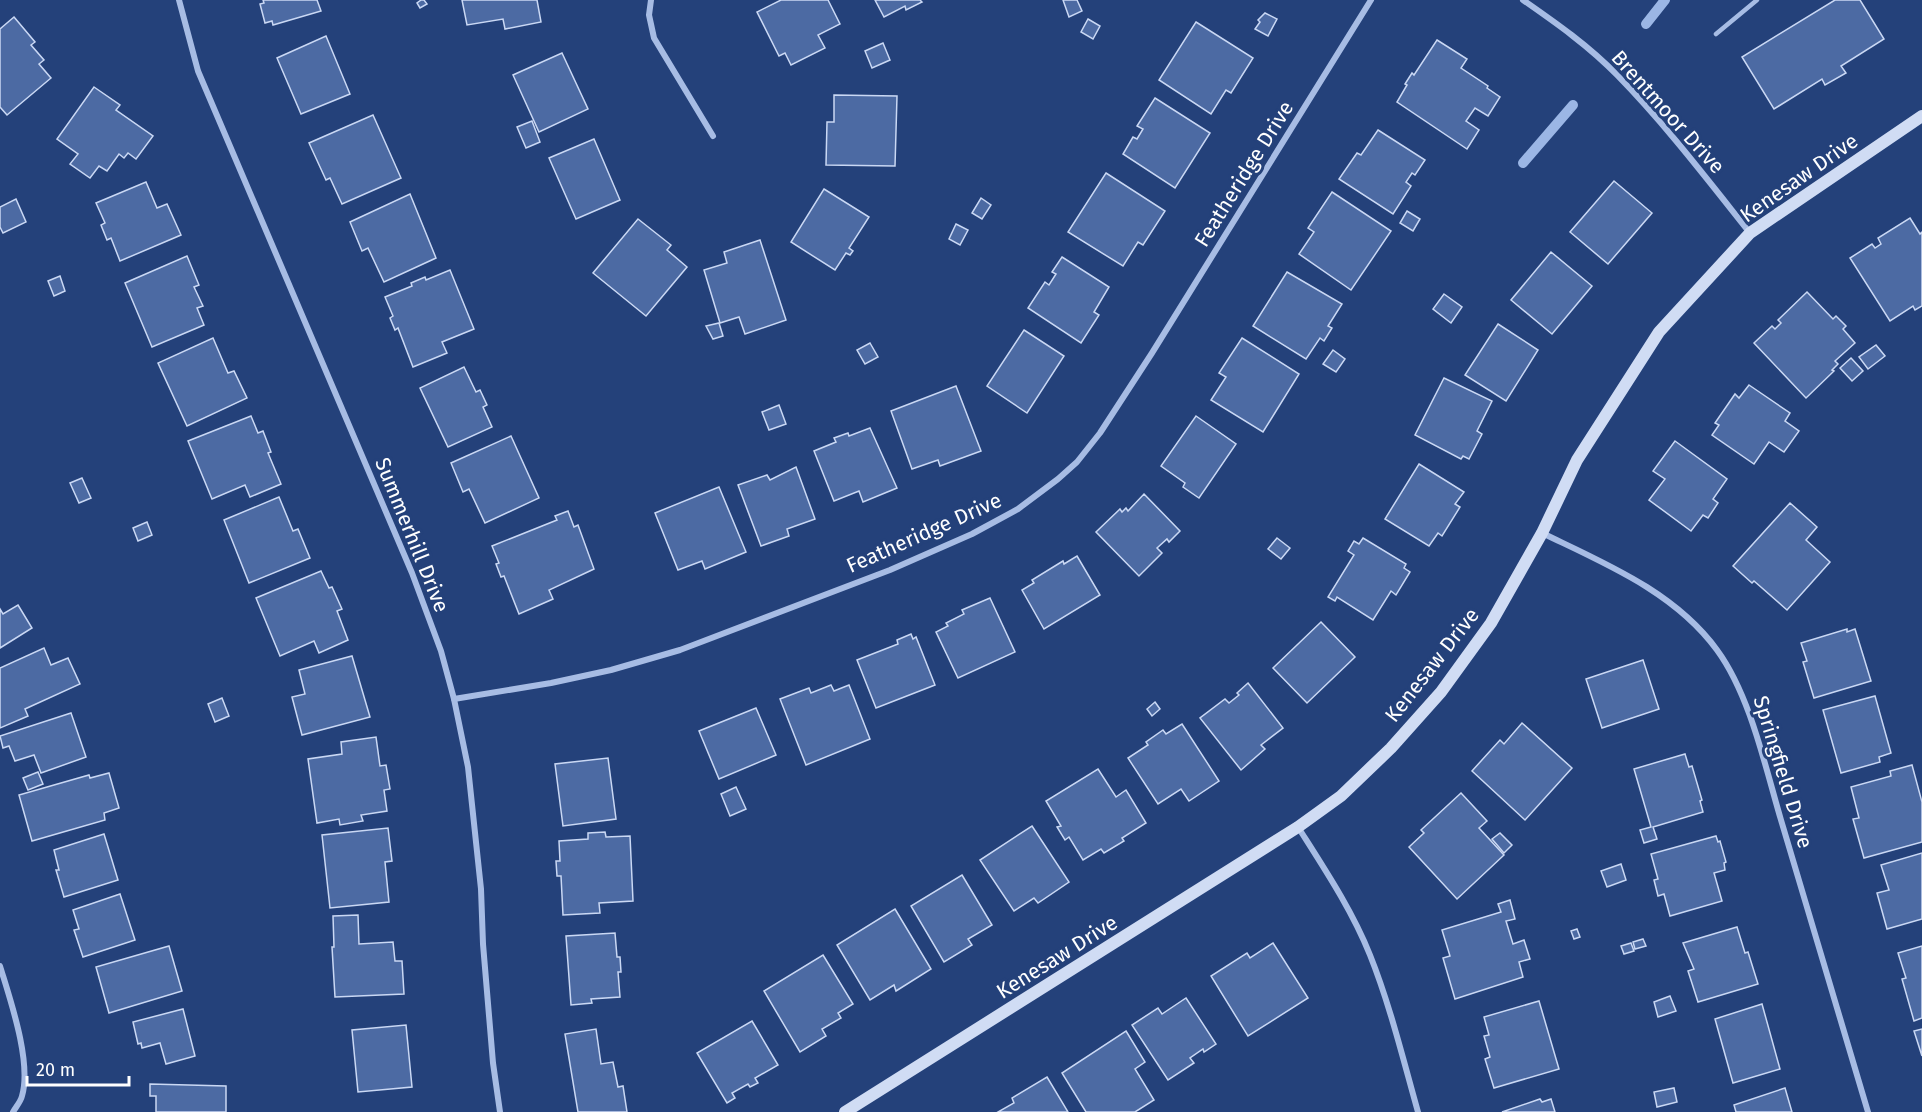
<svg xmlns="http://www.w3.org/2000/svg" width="1922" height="1112" viewBox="0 0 1922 1112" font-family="'Fira Sans',sans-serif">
	<rect width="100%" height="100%" fill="#24417a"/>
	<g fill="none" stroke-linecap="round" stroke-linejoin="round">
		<g stroke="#9bb6e5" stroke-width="10">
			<polyline points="1646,24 1665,0"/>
			<polyline points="1523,163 1573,105"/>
		</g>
	</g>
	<g fill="#4c6aa3" stroke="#cad8f4" stroke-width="1.5">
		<polygon points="263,0 317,0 321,11 273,25 272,21 265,23 260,4 264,3"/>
		<polygon points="421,0 424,0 427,4 420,8 417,3"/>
		<polygon points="462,0 537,0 541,22 505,29 503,19 467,25"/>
		<polygon points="781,0 828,0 840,24 818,35 825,48 791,65 785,53 779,56 757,12"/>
		<polygon points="875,0 920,0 922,2 906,10 905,6 884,17"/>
		<polygon points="1063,0 1077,0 1082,11 1069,17"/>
		<polygon points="1835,0 1860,0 1884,39 1841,66 1846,73 1825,85 1822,79 1774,109 1742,57"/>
		<polygon points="1265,13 1277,19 1268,36 1255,29 1260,22 1258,20"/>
		<polygon points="14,17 35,42 31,45 44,60 39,64 51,78 7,115 0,107 0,29"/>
		<polygon points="1088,19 1100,26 1093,39 1081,32"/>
		<polygon points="1196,22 1253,58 1231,93 1226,90 1211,114 1159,80"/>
		<polygon points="326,36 350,94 301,114 277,58"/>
		<polygon points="1437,40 1467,59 1461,68 1488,86 1487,88 1500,97 1488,116 1475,108 1466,121 1479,130 1467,149 1397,102 1407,85 1405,84 1412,73 1414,75"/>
		<polygon points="883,43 890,60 872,68 865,51"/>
		<polygon points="562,53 588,109 539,132 513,75"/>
		<polygon points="94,87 120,105 116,110 153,136 136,159 128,153 124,158 119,154 107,171 99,166 90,178 70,164 78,154 57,139"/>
		<polygon points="834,95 897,96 895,166 826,165 827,122 834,122"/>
		<polygon points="1155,98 1210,133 1175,188 1123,154 1133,137 1137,139 1143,129 1137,126"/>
		<polygon points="373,115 401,178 342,204 330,178 326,180 309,143"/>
		<polygon points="532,121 540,142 526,148 517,127"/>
		<polygon points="1378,130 1425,160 1415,175 1412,173 1406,182 1411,186 1393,214 1339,179 1357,153 1361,155"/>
		<polygon points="594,139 620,200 576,219 549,158"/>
		<polygon points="1106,173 1165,211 1143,245 1138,242 1123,266 1068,232"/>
		<polygon points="1614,181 1652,213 1608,264 1570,232"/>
		<polygon points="146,182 157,208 167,204 181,235 120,261 111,238 107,240 101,225 105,223 96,203"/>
		<polygon points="824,189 869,217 849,248 853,251 850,255 846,253 835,270 791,242"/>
		<polygon points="1332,192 1391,231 1351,290 1299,254 1314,232 1308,228"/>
		<polygon points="410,194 436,258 384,282 368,248 362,251 350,222"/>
		<polygon points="981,198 991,205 982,219 972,213"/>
		<polygon points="16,199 26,222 3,233 0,227 0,207"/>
		<polygon points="1407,211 1420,219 1413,231 1400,223"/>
		<polygon points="1910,218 1920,234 1922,232 1922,306 1915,310 1913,306 1890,321 1850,258 1872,244 1875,248 1881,244 1878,238"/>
		<polygon points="638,219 671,245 667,250 687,267 646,316 593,273"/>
		<polygon points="956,224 968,230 960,245 949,239"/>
		<polygon points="760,240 786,320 745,334 739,317 720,323 704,270 727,263 724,252"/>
		<polygon points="1551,252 1592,286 1552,334 1511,300"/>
		<polygon points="187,256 199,285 194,287 203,306 197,308 204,325 152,347 125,283"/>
		<polygon points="1062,257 1109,287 1094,312 1099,315 1081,343 1028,308 1045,282 1049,285 1056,274 1052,272"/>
		<polygon points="450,270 474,329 442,342 447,353 413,367 398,328 395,330 390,318 393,316 385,297 412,286 411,283 425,277 426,280"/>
		<polygon points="1287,272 1342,304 1328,326 1332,328 1324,341 1320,338 1306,359 1253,326"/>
		<polygon points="60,276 65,291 54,296 48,281"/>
		<polygon points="1807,292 1833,319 1836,316 1846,326 1843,329 1855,343 1835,361 1838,364 1832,370 1834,371 1806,398 1754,343 1772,326 1775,329 1781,323 1778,320"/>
		<polygon points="1444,294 1462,307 1451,323 1433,309"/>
		<polygon points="719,323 723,336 713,339 706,326"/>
		<polygon points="1498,324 1538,350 1506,401 1465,375"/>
		<polygon points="1024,330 1064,356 1027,413 987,386"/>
		<polygon points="213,338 228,373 234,371 247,398 187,426 158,363"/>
		<polygon points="1242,338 1299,374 1263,432 1211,400 1226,377 1219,373"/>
		<polygon points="870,343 878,357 865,364 857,350"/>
		<polygon points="1876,345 1885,356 1868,369 1859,357"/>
		<polygon points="1333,350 1345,359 1336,372 1323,364"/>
		<polygon points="1851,358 1863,371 1852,381 1840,368"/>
		<polygon points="464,367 476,392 480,390 487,405 483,407 492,427 448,447 420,388"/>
		<polygon points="1444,378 1492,401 1477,431 1482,434 1469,459 1463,456 1461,459 1415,435"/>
		<polygon points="1749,385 1790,413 1785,421 1799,431 1784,452 1769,442 1754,464 1712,435 1719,425 1715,423 1735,394 1739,398"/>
		<polygon points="956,386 981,451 940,466 938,460 912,469 891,411"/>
		<polygon points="779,405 786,424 769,430 762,412"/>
		<polygon points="251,416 258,433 263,431 271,452 268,453 281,484 250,497 245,485 212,499 188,441"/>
		<polygon points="1196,416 1236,444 1199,498 1183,487 1185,483 1161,466"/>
		<polygon points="870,428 897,488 863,502 859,491 834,501 814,451 836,442 834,438 848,433 849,436"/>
		<polygon points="511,436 539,498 485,523 469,489 463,492 451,463"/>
		<polygon points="1675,441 1727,479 1713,499 1718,503 1708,518 1703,515 1691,531 1649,500 1665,479 1653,471"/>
		<polygon points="1419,464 1464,492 1455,504 1460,507 1442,536 1438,533 1429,546 1385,519"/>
		<polygon points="796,467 815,519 787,529 789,536 761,546 738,485 767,475 770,480"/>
		<polygon points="82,478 91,498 79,503 70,483"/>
		<polygon points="719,487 746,552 705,569 702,561 678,570 655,513"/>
		<polygon points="1144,494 1180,531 1169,542 1167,539 1157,548 1162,553 1139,576 1096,532 1120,509 1122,512 1126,508 1128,511"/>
		<polygon points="279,497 293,531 298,529 310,558 249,583 224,520"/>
		<polygon points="1790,503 1817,527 1806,540 1830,562 1787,610 1754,581 1752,583 1733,566"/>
		<polygon points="568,511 574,527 578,525 594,569 549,590 553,599 519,614 504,576 501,577 496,564 499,563 492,546 557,520 555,516"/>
		<polygon points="147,522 152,535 138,541 133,528"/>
		<polygon points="1277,538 1290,548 1281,559 1268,549"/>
		<polygon points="1363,538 1406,564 1404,568 1410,572 1396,595 1391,591 1373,620 1337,597 1335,601 1328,597 1354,555 1348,551 1354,541 1359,544"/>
		<polygon points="1077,556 1100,595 1044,629 1022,590 1034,583 1032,580 1063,561 1064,564"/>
		<polygon points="321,571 329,588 332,587 342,609 337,611 348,640 319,653 314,641 280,656 256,598"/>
		<polygon points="990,598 1015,652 958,678 936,632 948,626 946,623 964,614 962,610"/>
		<polygon points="18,605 32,628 0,648 0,609 3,614"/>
		<polygon points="1321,622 1355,657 1307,703 1273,668"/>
		<polygon points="1847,629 1847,632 1855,629 1871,681 1814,698 1803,662 1807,661 1801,643"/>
		<polygon points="911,634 913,639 916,637 935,685 876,708 857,660 898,644 897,640"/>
		<polygon points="44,648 51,665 68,658 80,684 25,709 28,716 0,728 0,668"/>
		<polygon points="352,656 370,717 302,735 292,697 305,694 299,670"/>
		<polygon points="1643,660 1659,709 1602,728 1586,679"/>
		<polygon points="1248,683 1283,728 1261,745 1265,749 1241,770 1200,718 1225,699 1229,703 1239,695 1237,693"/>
		<polygon points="831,685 834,691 849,685 870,739 806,765 780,699 809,688 811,693"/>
		<polygon points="1875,696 1891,753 1879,757 1880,762 1841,773 1823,710"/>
		<polygon points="222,698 229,716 215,722 208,704"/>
		<polygon points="1155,702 1160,709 1152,716 1147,709"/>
		<polygon points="756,708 776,755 719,779 699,731"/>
		<polygon points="71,713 86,757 41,773 34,755 15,761 9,746 3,748 0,736"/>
		<polygon points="1522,723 1572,768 1525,820 1472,771 1500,740 1504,744"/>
		<polygon points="1182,724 1219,781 1189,801 1181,789 1158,804 1128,758 1148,745 1146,742 1163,730 1166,734"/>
		<polygon points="376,737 380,766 386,765 390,789 384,790 387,811 361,815 363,821 340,825 339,819 317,823 308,759 342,754 341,742"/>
		<polygon points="1685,754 1689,767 1692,766 1702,800 1700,801 1703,812 1653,827 1657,839 1644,843 1640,830 1651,827 1634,769"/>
		<polygon points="608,758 616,819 563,826 555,764"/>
		<polygon points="1912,765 1922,802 1922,842 1864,858 1853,819 1859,818 1851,787 1891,776 1890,771"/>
		<polygon points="1098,769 1116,797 1126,790 1146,823 1122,838 1124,841 1104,853 1101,849 1083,860 1069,837 1065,840 1057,827 1061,826 1046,801"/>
		<polygon points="38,772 43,784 28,790 23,778"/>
		<polygon points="109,773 119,808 104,813 105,820 32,841 19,795 89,775 90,778"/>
		<polygon points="736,787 746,809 730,816 721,794"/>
		<polygon points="1461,793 1487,821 1479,828 1504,855 1457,899 1409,847 1424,833 1421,830"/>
		<polygon points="1032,826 1069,882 1038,903 1034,898 1014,911 980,860"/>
		<polygon points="388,828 392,861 385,862 389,902 330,908 322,835"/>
		<polygon points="605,832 606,837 630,836 633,901 599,903 600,913 563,915 561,876 557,876 556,861 560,861 559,841 588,839 588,833"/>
		<polygon points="1500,833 1512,845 1504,853 1492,839"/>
		<polygon points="104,834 118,880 64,897 56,870 59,870 54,850"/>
		<polygon points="1716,836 1718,842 1720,841 1726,862 1724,863 1725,870 1714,873 1722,901 1670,916 1664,894 1658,896 1654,880 1658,879 1651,854"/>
		<polygon points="1922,853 1922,919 1887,929 1877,893 1889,890 1881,865"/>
		<polygon points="1621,864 1626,880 1607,887 1601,871"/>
		<polygon points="962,875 992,925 968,939 972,945 944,962 911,906"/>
		<polygon points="120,894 135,940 83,957 74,930 79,929 73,910"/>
		<polygon points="1510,900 1515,919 1506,921 1513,944 1524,940 1530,959 1519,962 1523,977 1455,999 1443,958 1450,956 1442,930 1501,912 1498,904"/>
		<polygon points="895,909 931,969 896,991 894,985 870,1000 837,945"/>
		<polygon points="358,915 359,944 393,942 395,961 402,961 404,994 335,997 332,947 334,947 333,916"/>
		<polygon points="1737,927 1745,953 1748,952 1758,984 1698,1002 1688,971 1694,969 1683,943"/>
		<polygon points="1577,929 1580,937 1574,939 1571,931"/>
		<polygon points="615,933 617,957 620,957 621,972 618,972 620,997 591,999 592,1003 571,1005 566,936"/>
		<polygon points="1643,939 1646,946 1635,949 1633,942"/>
		<polygon points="1273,943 1308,998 1248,1036 1211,976 1247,953 1250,958"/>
		<polygon points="1631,943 1634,951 1624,954 1621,946"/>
		<polygon points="169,946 182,991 109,1013 96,967"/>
		<polygon points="1922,946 1922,1018 1914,1021 1902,979 1906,978 1898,953"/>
		<polygon points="823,955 853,1004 838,1013 841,1018 822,1029 826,1036 800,1052 764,991"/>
		<polygon points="1670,996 1676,1011 1658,1017 1654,1002"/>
		<polygon points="1186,998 1216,1044 1204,1052 1203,1049 1190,1058 1194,1063 1168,1080 1132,1025 1158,1008 1162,1014"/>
		<polygon points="1539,1001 1559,1069 1494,1088 1485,1059 1490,1057 1484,1036 1489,1035 1484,1017"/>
		<polygon points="1762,1004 1780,1069 1733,1083 1715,1019"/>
		<polygon points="183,1009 195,1056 166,1064 160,1043 142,1048 141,1043 138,1044 133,1022"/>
		<polygon points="752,1021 778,1065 755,1078 758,1083 750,1087 748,1084 732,1093 735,1098 727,1103 697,1053"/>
		<polygon points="406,1025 412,1087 358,1092 352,1030"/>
		<polygon points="596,1029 601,1064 613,1062 618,1087 623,1086 627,1112 578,1112 565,1034"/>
		<polygon points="1922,1029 1922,1056 1914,1031"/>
		<polygon points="1126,1031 1145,1062 1135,1069 1154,1100 1135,1112 1086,1112 1062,1073"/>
		<polygon points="1047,1077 1068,1112 998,1112 1014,1103 1012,1098"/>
		<polygon points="150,1084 226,1086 226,1112 156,1112 156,1096 150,1096"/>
		<polygon points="1674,1088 1677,1102 1657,1107 1654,1092"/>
		<polygon points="1785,1088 1792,1112 1736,1112 1734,1105"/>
		<polygon points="1540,1099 1542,1102 1551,1099 1555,1112 1502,1112"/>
	</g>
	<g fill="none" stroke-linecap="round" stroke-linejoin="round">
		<polyline stroke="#a7bce4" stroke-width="4.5" points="1716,34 1757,0"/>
		<g stroke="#a7bce4" stroke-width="6">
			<polyline points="179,0 198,71 412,573 441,651 454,699 468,767 481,889 483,944 493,1063 500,1112"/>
			<polyline points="651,0 649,15 654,38 713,136"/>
			<path d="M1523 0C1556 23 1589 46 1617 75 1665 124 1707 179 1750 233"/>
			<path d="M1542 533C1604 563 1675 592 1717 650 1750 695 1765 766 1781 820 1810 917 1839 1015 1868 1112"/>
			<polyline points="454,699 551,683 611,670 680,650 890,570 972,534 1018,509 1058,479 1077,462 1100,433 1152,353 1371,0"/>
			<path d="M1298 827C1324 868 1352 910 1370 955 1390 1005 1403 1059 1418 1112"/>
			<path d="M0 966C10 999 32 1062 22 1096 21 1101 16 1107 13 1112"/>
		</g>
		<polyline stroke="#d0dcf4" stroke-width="12" points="845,1112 1298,827 1341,796 1391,748 1441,692 1491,623 1542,533 1577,460 1659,332 1750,233 1922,116"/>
	</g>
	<g text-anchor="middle" stroke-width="6" stroke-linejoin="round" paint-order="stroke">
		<g font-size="21" fill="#fff" stroke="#24417a">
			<text transform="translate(1668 112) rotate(48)" y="7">Brentmoor Drive</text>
			<text transform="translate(1244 174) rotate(-58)" y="7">Featheridge Drive</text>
			<text transform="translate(1799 178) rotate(-35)" y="7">Kenesaw Drive</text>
			<text transform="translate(924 533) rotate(-24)" y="7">Featheridge Drive</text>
			<text transform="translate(412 535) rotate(68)" y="7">Summerhill Drive</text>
			<text transform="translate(1432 665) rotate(-52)" y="7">Kenesaw Drive</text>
			<text transform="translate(1783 772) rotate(73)" y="7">Springfield Drive</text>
			<text transform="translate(1057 957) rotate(-32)" y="7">Kenesaw Drive</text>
		</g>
	</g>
	<path d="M27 1076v9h102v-9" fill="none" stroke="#ffffff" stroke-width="3"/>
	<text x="36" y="1076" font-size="18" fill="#ffffff" stroke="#24417a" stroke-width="4.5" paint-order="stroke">20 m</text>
</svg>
